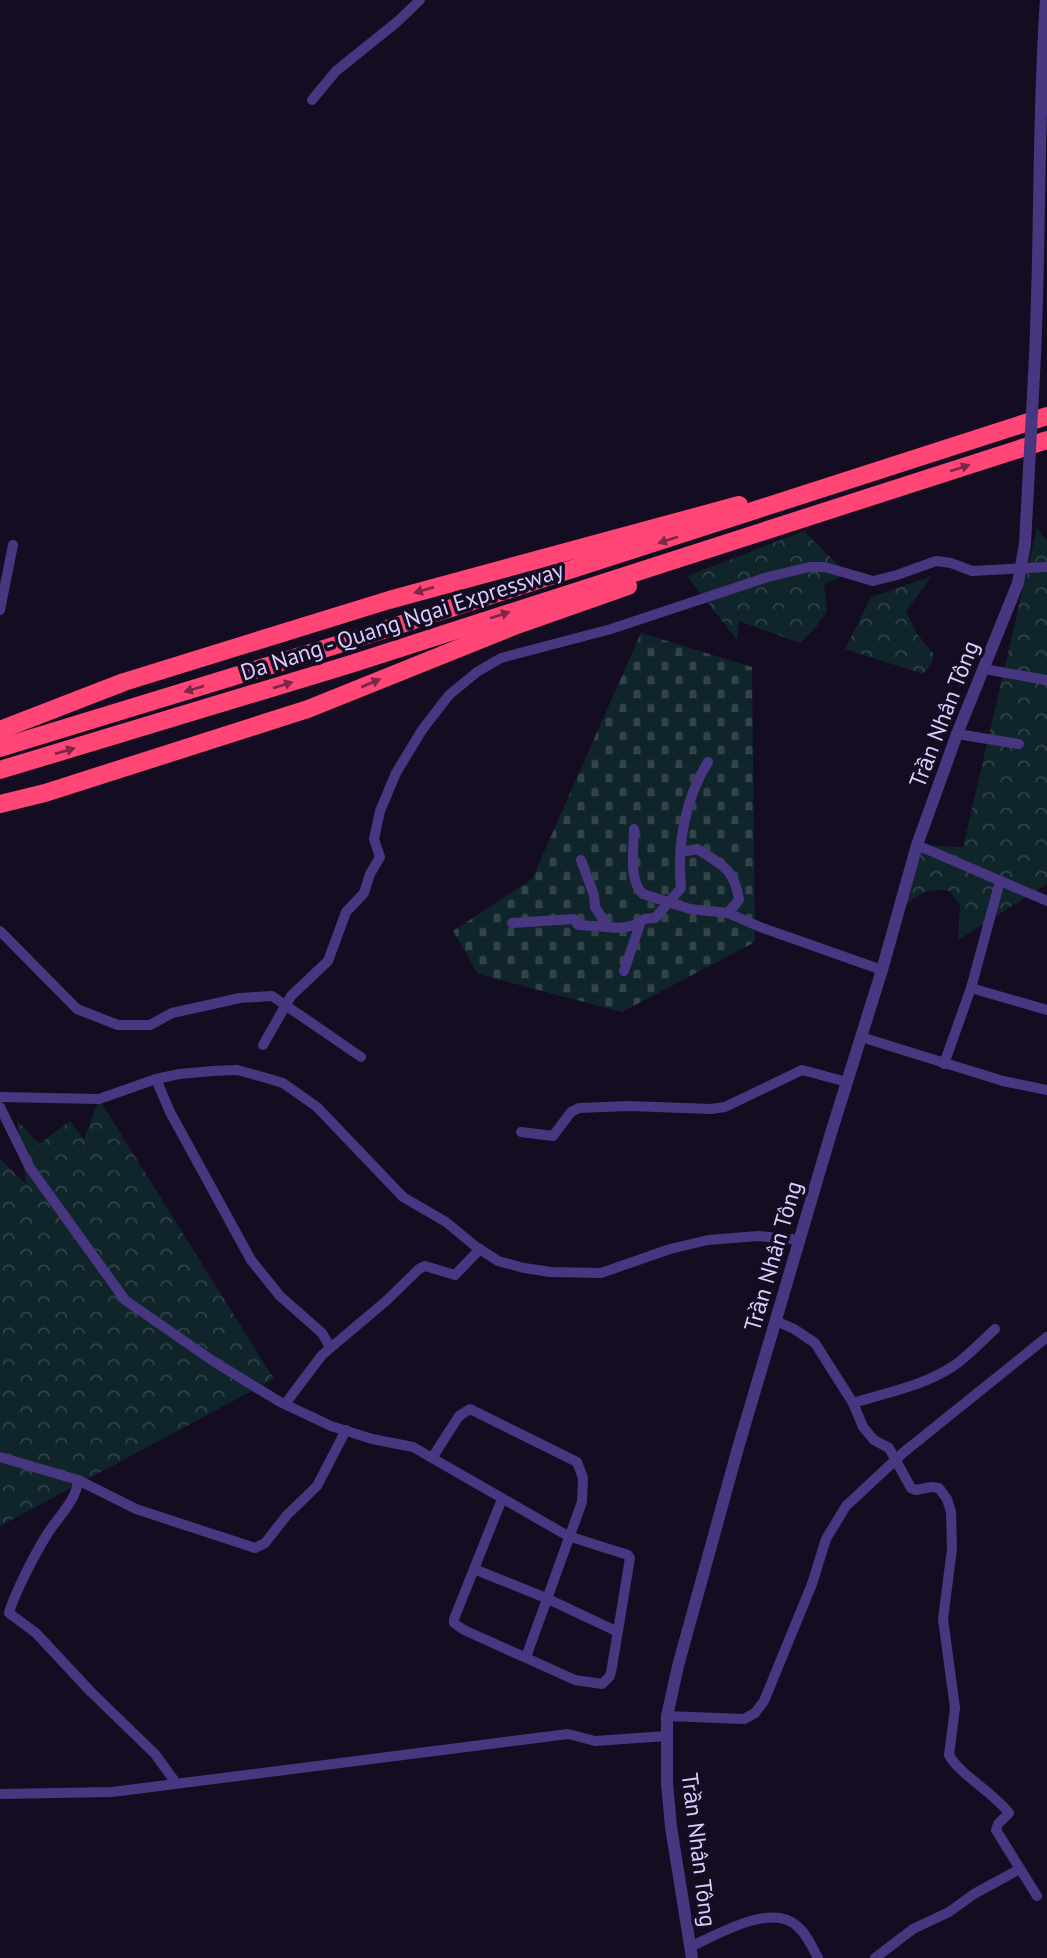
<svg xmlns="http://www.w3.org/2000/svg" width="1047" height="1958" viewBox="0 0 1047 1958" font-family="'PT Sans',sans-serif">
	<defs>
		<pattern id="forest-crowns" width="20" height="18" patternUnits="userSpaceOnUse" patternTransform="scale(1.75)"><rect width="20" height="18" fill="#0f252a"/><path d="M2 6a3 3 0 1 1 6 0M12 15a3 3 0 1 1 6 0" fill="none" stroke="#32434a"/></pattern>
		<pattern id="cemetery-stones" width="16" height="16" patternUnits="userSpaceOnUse" patternTransform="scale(1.75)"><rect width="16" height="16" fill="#0f252a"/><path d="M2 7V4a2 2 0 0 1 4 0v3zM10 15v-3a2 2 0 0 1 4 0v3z" fill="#32434a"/></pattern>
	</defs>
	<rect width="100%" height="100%" fill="#140c20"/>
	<g fill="url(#forest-crowns)">
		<path d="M1037 528 1047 540V884L958 940 960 905 950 891C926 889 922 891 904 907L917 845 963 847Z"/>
		<polygon points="804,531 847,574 824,584 827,611 816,627 800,643 739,621 737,640 687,576"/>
		<polygon points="932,576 906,611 917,634 934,654 932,664 923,674 845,649 871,597"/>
		<polygon points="99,1099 274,1379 0,1526 0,1159 26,1184 17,1120 39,1144 70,1121 84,1139"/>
	</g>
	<polygon fill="url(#cemetery-stones)" points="641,633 752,667 755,942 622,1012 478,974 453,931 532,879"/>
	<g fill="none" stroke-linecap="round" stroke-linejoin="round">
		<g stroke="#493680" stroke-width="10">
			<polyline points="312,100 336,71 397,22 420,0"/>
			<polyline points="0,610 13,545"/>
			<polyline points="984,669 1046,680"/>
			<polyline points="957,734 1019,744"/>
			<path d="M634 829C634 848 628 880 643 894L690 909 728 913 760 927 882 970"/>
			<polyline points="917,845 1047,901"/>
			<path d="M681 852 697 849C722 864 735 870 739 900L728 913"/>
			<path d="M581 860 594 895 595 907 608 927C619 929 637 927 644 919L655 918 681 888C677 845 685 798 708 762"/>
			<polyline points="512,923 574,919 578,925 608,927"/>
			<polyline points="0,931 77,1009 118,1025 150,1025 172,1013 240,998 272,996 361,1057"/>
			<polyline points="624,971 640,924"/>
			<polyline points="971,988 1047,1010"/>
			<polyline points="861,1037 1003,1081 1047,1090"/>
			<polyline points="263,1045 291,996 328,961 346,912 364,893 370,874 380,857 374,839 380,811 396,773 422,730 449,695 477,672 501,658 611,629 768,577 809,567 825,567 873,581 897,575 936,561 951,563 972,571 1047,567"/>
			<polyline points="944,1064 971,988 1000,881"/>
			<polyline points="156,1079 170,1112 251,1260 280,1296 322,1333 330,1347"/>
			<polyline points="0,1097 99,1099 156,1079 179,1074 213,1071 237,1070 263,1077 283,1083 317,1107 403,1197 446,1222 475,1246 498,1261 524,1268 551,1272 601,1273 670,1249 708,1240 758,1236 800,1240"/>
			<polyline points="0,1107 30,1168 125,1300 213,1361 280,1402 331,1426 372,1439 413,1447 568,1536 628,1555 630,1558 612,1667 610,1676 602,1684 575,1680 464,1630 454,1623 454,1619 502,1499"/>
			<polyline points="521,1132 553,1136 571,1112 579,1108 629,1106 711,1109 725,1107 802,1070 847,1082"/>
			<path d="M776 1321 794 1329 815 1343 853 1403 863 1427 874 1440 889 1448 911 1488 916 1490 931 1487 939 1488 947 1499 951 1512 952 1549 943 1619 955 1708 949 1755C960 1775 993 1792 1009 1813L998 1824 996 1830 1037 1896"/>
			<path d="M853 1403C888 1392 924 1386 955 1365 969 1355 982 1341 995 1329"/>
			<polyline points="285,1404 322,1355 386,1301 419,1269 425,1266 455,1275 480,1249"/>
			<polyline points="0,1457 78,1480 136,1509 255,1548 265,1543 287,1515 317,1486 346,1430"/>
			<polyline points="432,1458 459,1416 470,1409 577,1462 583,1478 582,1502 526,1657"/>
			<path d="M78 1480C77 1500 58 1517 48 1533 37 1550 14 1594 9 1613L36 1633 91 1692 155 1754 176 1783"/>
			<polyline points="474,1569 546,1598 616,1631"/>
			<polyline points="667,1716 744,1719 755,1713 764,1701 812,1584 826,1539 846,1506 904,1452 1047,1337"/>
			<polyline points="0,1794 112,1792 568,1734 595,1741 667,1736"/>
			<path d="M690 1947C717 1935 771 1902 797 1926 807 1934 812 1947 818 1958"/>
			<polyline points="875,1958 913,1929 949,1912 974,1894 1020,1869"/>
		</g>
		<g stroke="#493680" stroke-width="12">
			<path d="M1034 375C1041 250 1037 125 1046 0"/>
			<polyline points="692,1958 671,1827 667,1783 667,1716 678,1666 738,1448 831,1133 882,970 917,845 957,734 1018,583"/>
		</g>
		<g stroke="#ff4676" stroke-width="18">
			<polyline points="0,730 124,682 389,600 739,505"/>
			<polyline points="0,748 343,643 1047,416"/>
			<polyline points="0,770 351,664 1047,440"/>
			<polyline points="0,804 45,793 308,709 517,625 628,586"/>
		</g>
		<polyline stroke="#493680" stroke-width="12" points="1018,583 1025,544 1034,375"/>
	</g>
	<defs><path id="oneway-solid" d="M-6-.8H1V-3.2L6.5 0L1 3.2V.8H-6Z" transform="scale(1.75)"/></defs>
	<g fill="#7e2647">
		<use href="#oneway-solid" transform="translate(960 468) rotate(-18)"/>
		<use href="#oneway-solid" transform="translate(668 540) rotate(162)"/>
		<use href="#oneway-solid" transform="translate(424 590) rotate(164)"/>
		<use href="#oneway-solid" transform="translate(500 615) rotate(-18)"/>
		<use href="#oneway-solid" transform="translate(371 683) rotate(-23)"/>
		<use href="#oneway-solid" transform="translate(283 685) rotate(-17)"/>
		<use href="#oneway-solid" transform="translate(194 689) rotate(163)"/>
		<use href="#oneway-solid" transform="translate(65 751) rotate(-16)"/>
	</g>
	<g text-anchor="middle" stroke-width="7" stroke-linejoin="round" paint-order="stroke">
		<g font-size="23" fill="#ddcbff" stroke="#140c20">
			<text transform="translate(402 621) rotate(-18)" y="8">Da Nang - Quang Ngai Expressway</text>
			<text transform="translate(944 714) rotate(-69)" y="8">Trần Nhân Tông</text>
			<text transform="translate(773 1256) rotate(-74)" y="8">Trần Nhân Tông</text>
			<text transform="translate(699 1850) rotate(83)" y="8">Trần Nhân Tông</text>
		</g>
	</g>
</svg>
